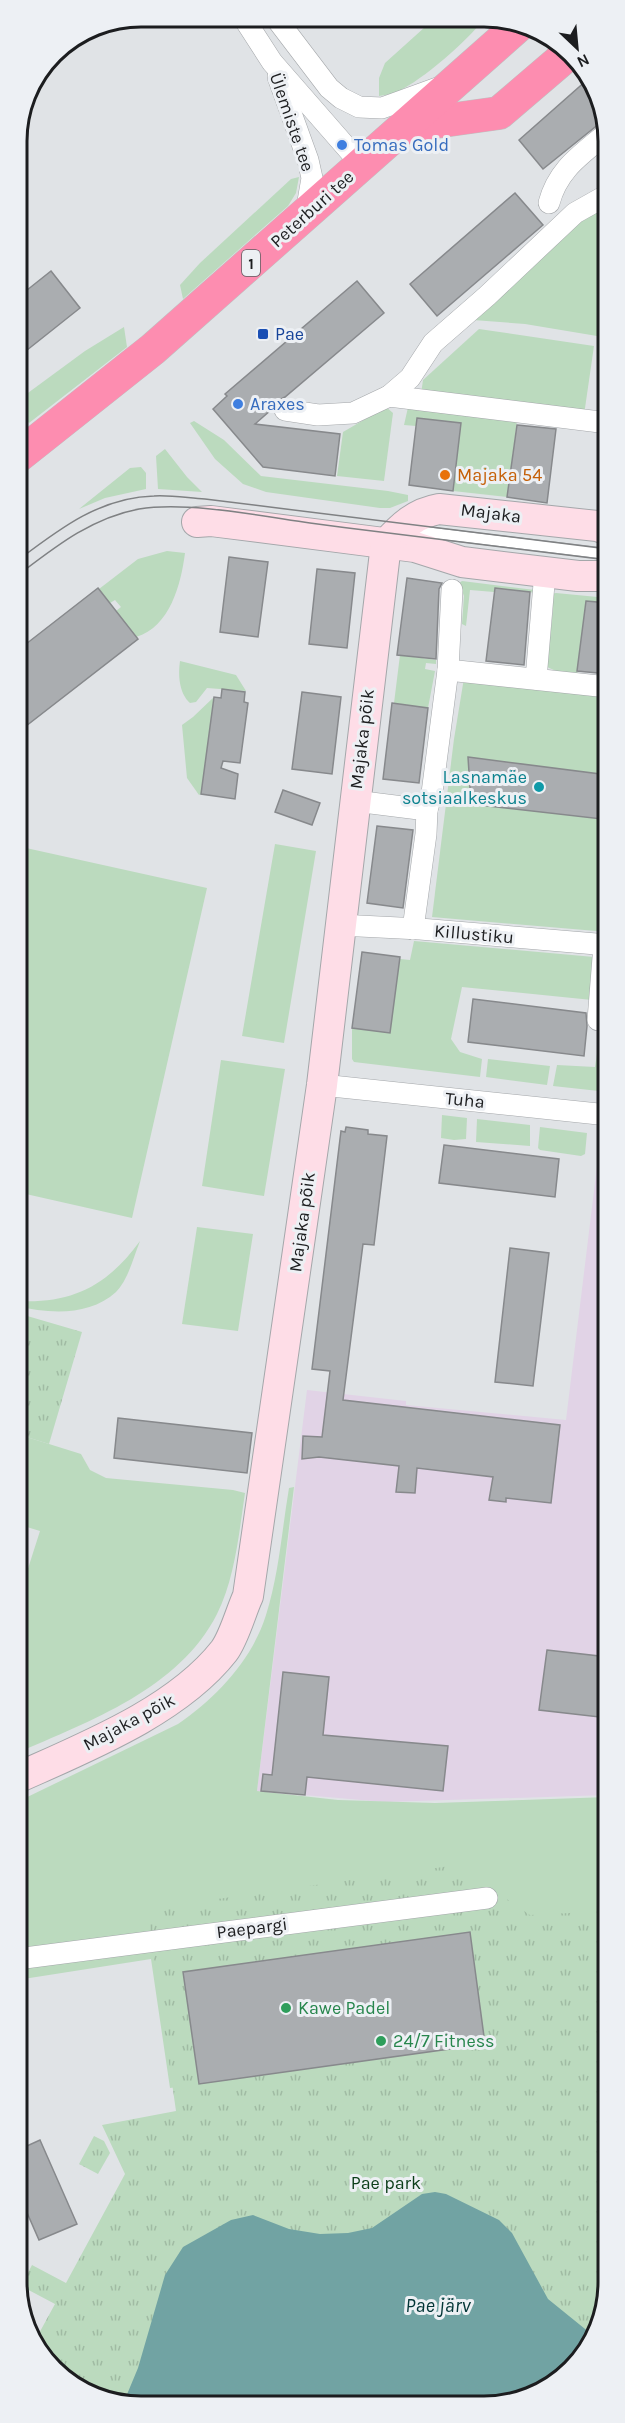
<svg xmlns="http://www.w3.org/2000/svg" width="625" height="2423" viewBox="0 0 625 2423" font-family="Karla,sans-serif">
	<defs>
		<pattern id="park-tufts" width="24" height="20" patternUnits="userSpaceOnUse" patternTransform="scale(1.5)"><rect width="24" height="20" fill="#bbdabe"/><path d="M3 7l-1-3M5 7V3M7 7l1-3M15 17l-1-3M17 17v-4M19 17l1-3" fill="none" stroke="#a0bba3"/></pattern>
	</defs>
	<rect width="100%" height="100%" fill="#e0e3e6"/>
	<polygon fill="#e1d3e6" points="599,1150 608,1151 608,1795 385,1802 257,1791 307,1390 406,1401 406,1405 566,1420"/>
	<g fill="#bbdabe">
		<path d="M435 18 484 19C466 42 424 79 397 92 392 94 385 95 379 96V78L385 63Z"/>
		<polygon points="299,177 296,193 288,206 183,299 180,285 200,263 291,179"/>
		<polygon points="607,203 607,303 603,337 525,324 473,320 569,228"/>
		<polygon points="124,327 127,347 29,423 17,409 17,401 85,351"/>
		<polygon points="479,329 594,346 584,415 421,394 423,380"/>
		<polygon points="409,403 517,421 507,497 453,491 461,423 417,418 416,426 404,425"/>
		<polygon points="386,407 393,413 384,481 337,476 343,432"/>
		<polygon points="194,421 224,440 261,476 388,491 408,495 408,501 390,508 380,508 266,492 243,484 215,459 190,423"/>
		<polygon points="165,449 187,477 202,492 158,489 156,456"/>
		<polygon points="141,467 146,473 146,489 105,498 79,509 130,468"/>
		<path d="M167 551 185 553C181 584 170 627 136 637L116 611 121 607 115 600 110 603 99 589 138 559Z"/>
		<polygon points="462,581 535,590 536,593 495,588 494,592 470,590 466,626 462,624 464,596 459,583"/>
		<polygon points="556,593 608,598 608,603 586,601 577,676 565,675 547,667 553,609 551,594"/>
		<polygon points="400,655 436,660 436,664 426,663 425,669 435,671 428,708 394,703"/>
		<path d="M180 661 236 675 246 691 207 688 196 702 190 703C179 693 178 675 180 661Z"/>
		<polygon points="464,678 608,695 608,932 432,917 454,739"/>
		<polygon points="214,697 201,794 199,795 187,778 182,725 193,717"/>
		<polygon points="275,844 316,851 284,1043 242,1036"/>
		<polygon points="17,846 207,888 132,1218 17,1192"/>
		<polygon points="414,941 594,957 592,1000 462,987 451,1039 460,1052 482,1059 480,1077 354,1062 352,1059 352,1028 400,959 410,960"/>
		<polygon points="608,979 608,1092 553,1086 557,1065 595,1067"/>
		<polygon points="488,1059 550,1066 547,1085 486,1077"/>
		<polygon points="221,1060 285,1069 264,1196 202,1186"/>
		<polygon points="442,1115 467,1118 466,1139 454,1140 441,1138"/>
		<polygon points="477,1119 530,1125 530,1146 476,1142"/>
		<polygon points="540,1127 587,1133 585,1154 581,1156 540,1150 538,1148"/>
		<polygon points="197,1227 253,1234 238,1331 182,1324"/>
		<path d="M140 1241C134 1256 128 1280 116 1292 90 1316 50 1314 17 1306V1301C73 1304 108 1285 140 1241Z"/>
		<path d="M17 1434 81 1454 90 1470 106 1478 233 1490 245 1493C239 1533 235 1578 217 1614 179 1689 90 1721 17 1753V1603L40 1531 17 1524Z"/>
		<path d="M294 1487 257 1791 338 1800 435 1803 608 1797V2030L170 2088 151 1959 17 1980V1802L178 1724C216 1698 252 1660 266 1615 279 1574 282 1529 289 1488Z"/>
	</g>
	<g fill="url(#park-tufts)">
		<polygon points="17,1313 82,1332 49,1444 17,1434"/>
		<polygon points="457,1865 530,1915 608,1911 608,2290 577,2364 539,2393 500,2405 117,2404 53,2370 37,2337 55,2304 21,2286 32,2265 66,2283 125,2174 102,2125 176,2111 147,1909"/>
		<polygon points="94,2136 104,2141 110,2153 98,2174 79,2164"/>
	</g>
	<polygon fill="#71a3a3" points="435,2192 446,2194 499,2220 512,2233 548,2299 590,2333 577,2364 539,2393 500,2405 123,2404 138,2368 165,2275 183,2247 231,2220 253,2215 289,2229 320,2234 348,2233 372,2228 422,2194"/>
	<g fill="#aaadb0" stroke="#87898c" stroke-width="1.5">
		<polygon points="587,80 605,119 543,169 519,140"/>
		<polygon points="515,193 543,225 437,316 410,284"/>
		<polygon points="51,271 80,308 17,358 17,298"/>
		<polygon points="357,281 384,313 285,397 275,402 272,409 255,424 340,434 335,476 263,467 213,409 227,396 225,394"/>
		<polygon points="417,418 461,423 453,491 409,485"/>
		<polygon points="517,425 556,429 547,503 507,497"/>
		<polygon points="229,557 268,562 258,637 220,632"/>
		<polygon points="317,569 355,573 347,648 309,644"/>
		<polygon points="407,578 442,583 439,589 436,659 397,655"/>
		<polygon points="98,588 138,639 17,733 17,651"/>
		<polygon points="495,588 530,592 524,665 486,661"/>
		<polygon points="586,601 608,603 608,674 577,671"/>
		<polygon points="222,689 245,692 244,702 248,703 240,763 223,761 221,768 238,774 235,799 201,794 214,697 221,698"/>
		<polygon points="302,692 341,697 332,774 292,769"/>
		<polygon points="392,703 428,708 419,783 383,779"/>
		<polygon points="468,757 608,775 608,799 602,819 471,804"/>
		<polygon points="283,790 320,803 312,825 275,812"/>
		<polygon points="377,826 413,830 403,908 367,903"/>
		<polygon points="362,952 400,957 390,1033 352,1028"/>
		<polygon points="473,999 586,1013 587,1026 584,1056 468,1042"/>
		<polygon points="346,1127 368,1130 368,1134 387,1136 374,1245 363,1244 343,1400 560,1425 551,1503 506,1498 506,1502 489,1500 493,1477 417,1468 415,1493 396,1492 399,1466 319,1457 302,1459 303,1436 322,1437 330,1371 312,1369 341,1131 345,1132"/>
		<polygon points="444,1145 559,1159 555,1197 439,1183"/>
		<polygon points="510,1248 549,1253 533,1386 495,1382"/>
		<polygon points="118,1418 252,1433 247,1473 114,1458"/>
		<polygon points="547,1650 608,1657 608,1718 539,1710"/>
		<polygon points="283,1672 329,1677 323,1735 448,1746 443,1791 307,1777 305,1795 261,1791 263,1774 272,1775"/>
		<polygon points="470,1932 485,2044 199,2084 183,1972"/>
		<polygon points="40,2140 77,2224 39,2240 18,2192 18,2150"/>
	</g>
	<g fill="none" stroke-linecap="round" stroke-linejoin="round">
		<defs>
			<polyline id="lane" points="408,530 608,554"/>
			<g id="street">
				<polyline points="243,17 272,62 361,164"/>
				<polyline points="275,17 329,88 341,98 359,107 382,108 437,88"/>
				<polyline points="278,77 308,160 312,178 306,213"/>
				<path d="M549 203C558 169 581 155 607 133"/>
				<polyline points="389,396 410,378 433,343 487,296 575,213 607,195"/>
				<polyline points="285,410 318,415 353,413 389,396 608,423"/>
				<polyline points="448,670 608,687"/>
				<polyline points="536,679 545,572"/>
				<polyline points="355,801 427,810 432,793 448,670 452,590"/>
				<polyline points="339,925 420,929 608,945"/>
				<polyline points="413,929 426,834 427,810"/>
				<polyline points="598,1020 604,945"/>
				<polyline points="322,1085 608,1115"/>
				<polyline points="17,1959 487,1898"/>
			</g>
			<g id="secondary">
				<polyline points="197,522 211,521 415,547 462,562 578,576 608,576"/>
				<path d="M386 544C402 526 416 513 439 509L597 526 608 530"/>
				<path d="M17 1778C86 1747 177 1711 224 1651 234 1638 241 1611 248 1596L322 1085 386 544"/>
			</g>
			<g id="highway">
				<polyline points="406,126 499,113 568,54"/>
				<polyline points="17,457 153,349 519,25"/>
			</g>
		</defs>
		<use href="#lane" stroke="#a4a7aa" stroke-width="12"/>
		<use href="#street" stroke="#a4a7aa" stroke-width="22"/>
		<use href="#secondary" stroke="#a4a7aa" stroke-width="32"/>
		<use href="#highway" stroke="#bfc0c0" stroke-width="34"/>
		<use href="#lane" stroke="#fff" stroke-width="10"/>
		<use href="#street" stroke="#fff" stroke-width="21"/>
		<use href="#secondary" stroke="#fedde7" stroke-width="30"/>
		<use href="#highway" stroke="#fd8db0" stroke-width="33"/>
		<g stroke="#7f8183" stroke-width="1.5">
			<path d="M17 561C58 530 100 497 154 496 171 495 188 498 205 499L608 549"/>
			<path d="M17 576C55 547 91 518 139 509 187 501 261 516 310 523 409 536 508 548 608 560"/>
		</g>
	</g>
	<g fill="#3f7fe0" stroke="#edf0f4" stroke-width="2">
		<circle cx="342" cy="145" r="6"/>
		<circle cx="238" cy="404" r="6"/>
	</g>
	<rect fill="#1a4fb4" stroke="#edf0f4" stroke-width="2" x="257" y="328" width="12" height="12" rx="3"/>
	<circle fill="#e8710a" stroke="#edf0f4" stroke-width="2" cx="445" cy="475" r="6"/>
	<circle fill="#0f9aa8" stroke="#edf0f4" stroke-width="2" cx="539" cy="787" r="6"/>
	<g fill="#2e9e5b" stroke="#edf0f4" stroke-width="2">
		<circle cx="286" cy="2008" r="6"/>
		<circle cx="381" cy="2041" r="6"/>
	</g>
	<g text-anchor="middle" stroke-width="6" stroke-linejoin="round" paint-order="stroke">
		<rect fill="#edf0f4" stroke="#5b5c5f" stroke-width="1.5" x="242" y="250" width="18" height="26" rx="4.5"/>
		<g font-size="16" font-weight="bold" fill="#1c1d1f">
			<text x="251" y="269">1</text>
		</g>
		<g font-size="18" fill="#1c1d1f" stroke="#edf0f4">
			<text transform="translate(292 122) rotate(71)" y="6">Ülemiste tee</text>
			<text transform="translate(312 209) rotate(-42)" y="6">Peterburi tee</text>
			<text transform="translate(491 513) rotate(7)" y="6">Majaka</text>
			<text transform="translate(362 739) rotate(-83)" y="6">Majaka põik</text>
			<text transform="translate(474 934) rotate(5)" y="6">Killustiku</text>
			<text transform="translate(465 1100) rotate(6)" y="6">Tuha</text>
			<text transform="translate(302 1222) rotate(-82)" y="6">Majaka põik</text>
			<text transform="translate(129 1722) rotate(-28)" y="6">Majaka põik</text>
			<text transform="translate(252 1928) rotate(-7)" y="6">Paepargi</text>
		</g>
		<g font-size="18" fill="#366cbe" stroke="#edf0f4" text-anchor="start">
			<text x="354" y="151">Tomas Gold</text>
			<text x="250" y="410">Araxes</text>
		</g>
		<g font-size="18" fill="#164399" stroke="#edf0f4" text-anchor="start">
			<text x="275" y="340">Pae</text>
		</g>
		<g font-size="18" fill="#c56008" stroke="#edf0f4" text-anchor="start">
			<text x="457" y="481">Majaka 54</text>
		</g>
		<g font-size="18" fill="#0d838f" stroke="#edf0f4" text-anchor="end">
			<text x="527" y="783">Lasnamäe<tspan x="527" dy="21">sotsiaalkeskus</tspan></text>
		</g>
		<g font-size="18" fill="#27864d" stroke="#edf0f4" text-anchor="start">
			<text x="298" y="2014">Kawe Padel</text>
			<text x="393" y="2047">24/7 Fitness</text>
		</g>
		<g font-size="18" fill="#0c3e19" stroke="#edf0f4">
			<text x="386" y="2189">Pae park</text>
		</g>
		<g font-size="20" font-style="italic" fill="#023536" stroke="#edf0f4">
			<text x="438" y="2312">Pae järv</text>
		</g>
	</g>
	<path d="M0 0H625V2423H0ZM141 27H484A114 114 0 0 1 598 141V2282A114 114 0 0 1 484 2396H141A114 114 0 0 1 27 2282V141A114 114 0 0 1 141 27Z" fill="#edf0f4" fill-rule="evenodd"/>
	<path fill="none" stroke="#1c1d1f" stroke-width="3" d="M141 27H484A114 114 0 0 1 598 141V2282A114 114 0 0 1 484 2396H141A114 114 0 0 1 27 2282V141A114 114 0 0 1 141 27Z"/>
	<g transform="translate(577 48) rotate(154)" stroke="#edf0f4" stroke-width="4.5" paint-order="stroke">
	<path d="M0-4.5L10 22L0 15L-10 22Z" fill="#1c1d1f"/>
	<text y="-9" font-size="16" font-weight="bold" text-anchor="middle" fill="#1c1d1f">N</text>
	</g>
</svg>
